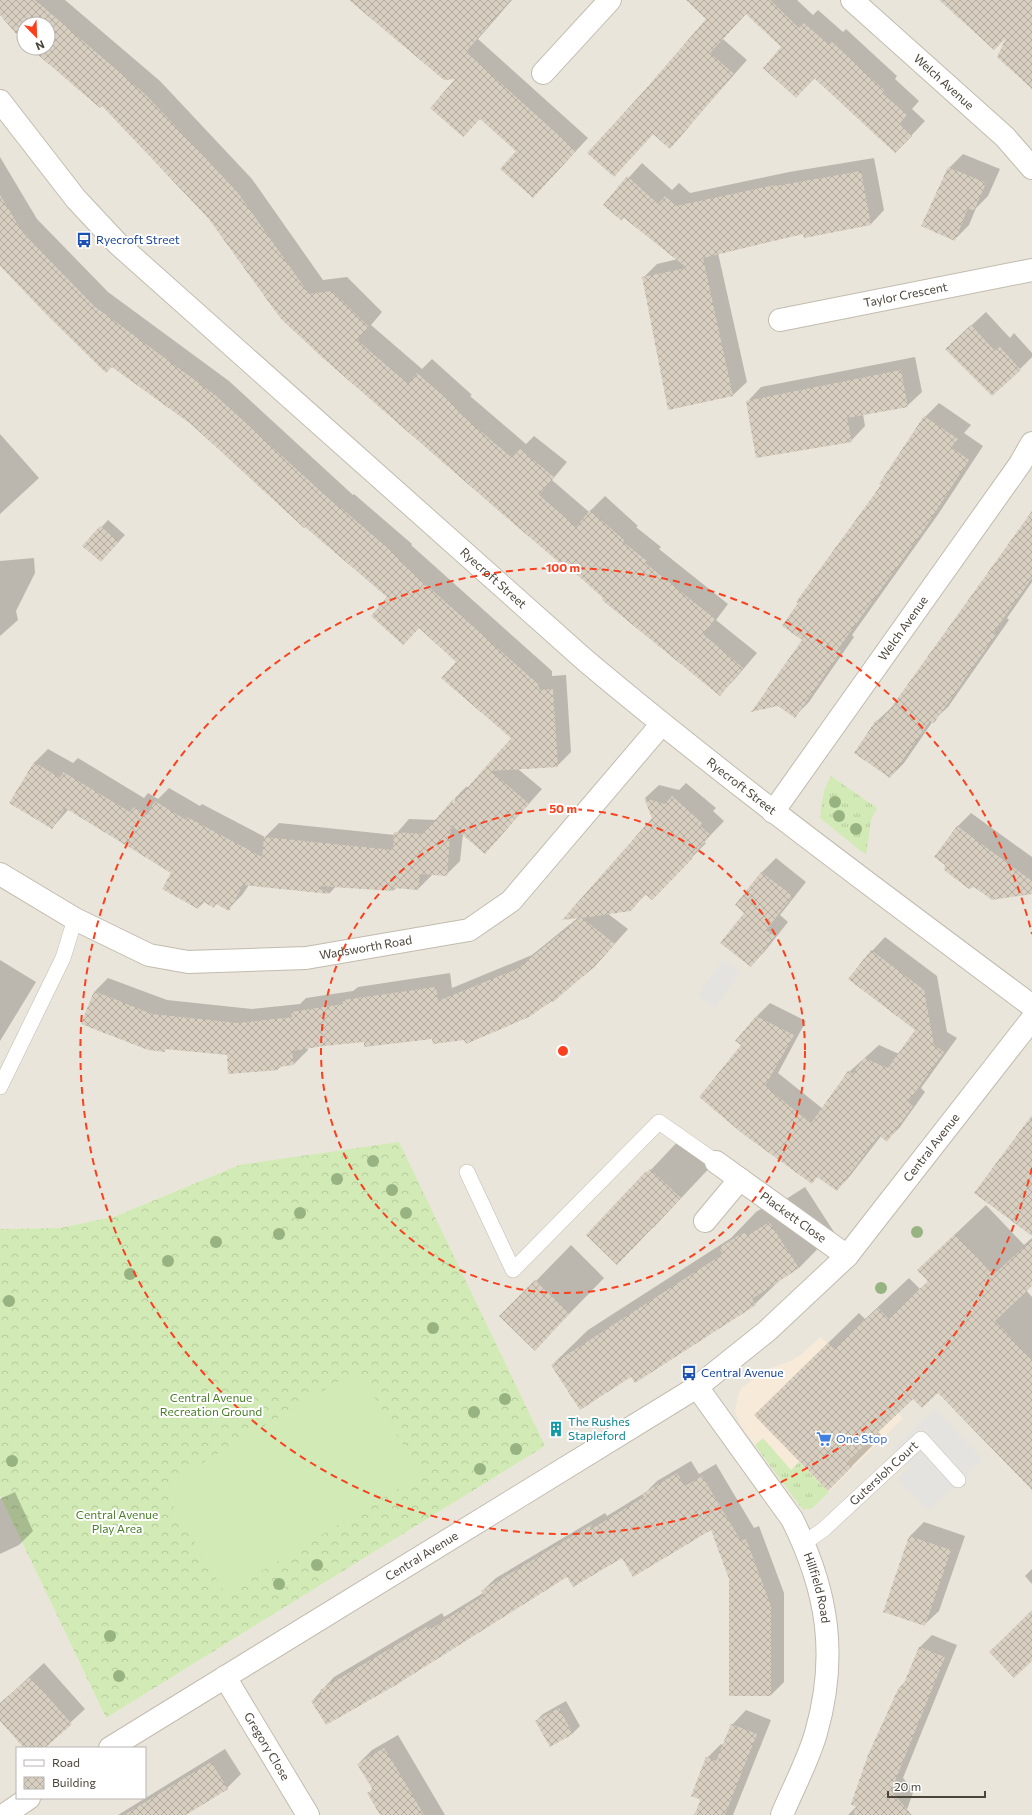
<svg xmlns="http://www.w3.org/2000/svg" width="1032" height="1815" viewBox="0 0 1032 1815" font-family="Commissioner,sans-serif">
	<defs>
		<pattern id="grass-tufts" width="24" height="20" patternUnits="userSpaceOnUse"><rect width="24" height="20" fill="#d2eab5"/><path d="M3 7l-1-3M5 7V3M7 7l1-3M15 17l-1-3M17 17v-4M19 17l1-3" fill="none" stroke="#b6ca9c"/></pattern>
		<pattern id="forest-crowns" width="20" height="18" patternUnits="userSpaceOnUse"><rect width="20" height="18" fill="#d2eab5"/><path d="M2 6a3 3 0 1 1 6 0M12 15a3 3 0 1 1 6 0" fill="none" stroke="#b6ca9c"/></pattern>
		<pattern id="building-cross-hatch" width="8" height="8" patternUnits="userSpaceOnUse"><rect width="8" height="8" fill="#d8cfc1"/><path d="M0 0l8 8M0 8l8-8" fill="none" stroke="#b1aa9e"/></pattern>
	</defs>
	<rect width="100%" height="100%" fill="#f6f3ec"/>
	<path fill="#eae5da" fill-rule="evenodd" d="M0 0H1032V1815H0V1496L106 1718 545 1446 239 1165 116 1216 60 1228 0 1229ZM24 24H48V48H24ZM821 1337 829 1492 813 1508 755 1445 739 1422 764 1371 791 1361 801 1355ZM17 1748H145V1798H17Z"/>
	<polygon fill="#f7ead8" points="821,1337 903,1418 813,1508 803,1510 739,1422 735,1411 740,1389 764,1371 791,1361 801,1355"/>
	<g fill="url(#grass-tufts)">
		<path d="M831 776 877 808 871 820 866 855 820 818C823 799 821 794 831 776Z"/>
		<polygon points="763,1438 791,1470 799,1462 829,1492 813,1508 803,1510 755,1445"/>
	</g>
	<polygon fill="url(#forest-crowns)" points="399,1142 545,1446 106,1718 0,1496 0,1229 60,1228 116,1216 239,1165"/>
	<polygon fill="#d2eab5" points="358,1370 421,1475 225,1593 162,1487"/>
	<g fill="#e5e3e0">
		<polygon points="723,960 740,972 715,1008 697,995"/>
		<polygon points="935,1409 983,1459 928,1511 897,1479 911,1466 894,1448"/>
	</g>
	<g fill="#0003">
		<polygon points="0,0 65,0 160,81 252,179 323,280 347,277 382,312 371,325 422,369 432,359 472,395 470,396 526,444 534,436 567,462 552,480 589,512 605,496 638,526 636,527 661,547 659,549 728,604 716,620 757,653 734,680 720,694 605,598 209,217 102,105 32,48 48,48 48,24 24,24 24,42 0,12"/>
		<polygon points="368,0 512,0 478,39 588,138 533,197 517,151 458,78"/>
		<polygon points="687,0 797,0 813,15 818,10 843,32 846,29 897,76 895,79 919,101 912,109 925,121 909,138 815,78 796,97 783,47 746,13 723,39 747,60 670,147 654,133 614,176 644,93 707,19"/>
		<polygon points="963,154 1000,169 988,196 976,208 969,225 954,240 949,168"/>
		<polygon points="0,157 37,219 108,292 229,381 353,495 354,494 412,544 411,545 552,671 552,676 566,675 571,752 557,766 518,769 542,789 485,853 463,834 460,861 446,875 433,874 418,889 397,887 394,890 336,886 330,893 249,885 242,895 228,909 217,903 205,901 198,908 172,872 69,809 52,828 34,763 48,749 73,763 78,758 144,798 148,793 158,799 169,788 200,806 202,804 265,837 279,823 395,835 409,819 436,820 454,809 455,798 467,786 467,790 512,738 457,662 420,627 403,644 388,597 193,425 0,265"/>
		<polygon points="874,158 884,210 871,224 804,233 718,253 747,382 733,395 643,278 657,264 678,259 625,217 604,205 642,163 672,190 679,183 690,193 789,172"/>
		<polygon points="986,312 1010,338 1014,333 1032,353 1032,357 1020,369 961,335"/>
		<polygon points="915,357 922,392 907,406 863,414 865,426 851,441 747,402 761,387"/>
		<polygon points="939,403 971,425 964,433 983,446 939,513 852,635 854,637 809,702 795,716 804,639 800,603 882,485 925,417"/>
		<polygon points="0,434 39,478 0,514"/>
		<polygon points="1032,518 1032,582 1007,618 1009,620 948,707 933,721 904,763 890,777 877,721 892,707"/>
		<polygon points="108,520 125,535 107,554 84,546"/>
		<polygon points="34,558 35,573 16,611 18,620 0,636 0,561"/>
		<polygon points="686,783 716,808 713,811 724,821 704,842 706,843 665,885 646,894 630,910 607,913 628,929 594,967 552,1000 465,1039 433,1038 365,1041 307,1047 308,1050 294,1064 281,1066 278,1069 228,1054 167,1048 164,1051 95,991 108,978 167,1000 252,1009 300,1004 306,998 353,991 358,987 450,973 452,988 532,955 579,917 654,818 645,798 659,785 679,790"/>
		<polygon points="971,813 1032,857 1032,893 957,827"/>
		<polygon points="776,858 806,882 780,915 788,922 765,951 751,966 746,912 736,905 762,872"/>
		<polygon points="885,937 937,976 947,1032 957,1038 921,1088 925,1092 900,1127 887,1140 881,1136 850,1176 837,1190 818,1176 812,1182 742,1045 756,1017 770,1003 806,1021 778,1073 823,1109 849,1072 879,1045 899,1054 917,1030 872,951"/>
		<polygon points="0,960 36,982 0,1041"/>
		<polygon points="683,1136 716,1161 653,1228 647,1174"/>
		<polygon points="805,1187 834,1232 799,1268 780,1280 755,1304 631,1375 552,1365 588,1330 731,1238 756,1212 780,1197 783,1201"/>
		<polygon points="986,1205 1024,1245 1032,1238 1032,1284 1026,1290 1032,1297 1032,1489 938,1391 913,1397 878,1432 882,1436 828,1490 786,1384 859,1313 865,1319 909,1278 920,1289 929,1281 949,1240"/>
		<polygon points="571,1245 604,1278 535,1349 536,1281"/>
		<polygon points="691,1461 699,1474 716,1464 754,1528 759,1526 784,1593 784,1682 771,1695 712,1529 567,1576 312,1701 334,1677 442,1613 444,1617 483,1593 482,1591 496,1578 605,1513 607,1516 646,1492 657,1481"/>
		<polygon points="15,1492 33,1531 19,1545 0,1554 0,1499"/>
		<polygon points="924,1522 965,1536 939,1611 924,1625 884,1612 910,1536"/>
		<polygon points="1032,1569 1032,1584 1025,1576"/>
		<polygon points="932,1635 957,1645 903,1778 914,1790 905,1815 848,1815 857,1806 869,1756 900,1687 906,1681 919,1648"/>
		<polygon points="44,1663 85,1709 43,1748 26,1748 0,1719 0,1704"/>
		<polygon points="566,1701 580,1726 573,1733 550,1745 536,1721 543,1714"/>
		<polygon points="746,1710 771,1720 733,1815 695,1815 701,1799 707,1758 721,1744 724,1745 732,1725"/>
		<polygon points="398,1735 445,1815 382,1815 369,1793 373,1788 358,1764 372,1750"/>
		<polygon points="225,1749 241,1774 227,1788 184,1815 118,1815"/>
	</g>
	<g fill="url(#building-cross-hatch)">
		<polygon points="0,0 35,0 146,95 238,193 309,294 332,291 369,327 357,340 408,384 417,373 458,409 457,411 512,458 520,449 554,477 539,495 576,527 590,510 624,540 623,542 647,561 645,563 715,619 703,634 743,668 720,696 602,600 603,598 563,562 561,564 507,518 324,359 281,319 208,218 102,106 100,108 30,48 48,48 48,24 24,24 24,43 0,15"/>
		<polygon points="349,0 510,0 466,52 576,151 533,198 500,169 516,151 480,119 463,137 430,108 455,79 444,80"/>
		<polygon points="686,0 770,0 799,28 804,23 829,45 832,42 884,90 882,93 907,115 899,124 912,136 895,153 814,78 796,98 763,68 781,47 746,14 710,53 734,74 670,149 653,134 614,177 587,153 643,92 706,19"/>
		<polygon points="939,0 1032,0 1032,89 997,57 1006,38 994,50"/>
		<polygon points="948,167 986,183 974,211 968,208 955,241 921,226"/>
		<polygon points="861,171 871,225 804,238 803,234 703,258 733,396 668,410 642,277 687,268 624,218 622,221 603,205 627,176 658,204 665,196 676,206 775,185 776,186"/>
		<polygon points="0,195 23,233 94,306 215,395 339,508 340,507 399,558 398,560 539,685 539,690 553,689 558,767 491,771 529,804 485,854 451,825 447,876 420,874 418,890 394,888 394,891 317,886 330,894 243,885 229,911 216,904 214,908 202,901 198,909 162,889 171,873 65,808 52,829 9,803 34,762 60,778 63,772 130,812 134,807 147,815 155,801 186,820 187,817 262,857 264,837 393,850 394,832 423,834 454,798 453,804 511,738 441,678 456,662 419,628 403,645 371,616 387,597 305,527 304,528 192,425 112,367 106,373 48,316 0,266"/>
		<polygon points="971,325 995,351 1000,347 1021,370 992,396 945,349"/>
		<polygon points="901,370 908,407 847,418 852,442 756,458 746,401"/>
		<polygon points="924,416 958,439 951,447 969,460 925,528 838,649 841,651 795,718 778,706 751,712 802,640 782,626 798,603 796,602 881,485 879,484"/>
		<polygon points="1032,511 1032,578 993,633 996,634 934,723 930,721 890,778 854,753 876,720 880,723"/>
		<polygon points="100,526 119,542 101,562 82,546"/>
		<polygon points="672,796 702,823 700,826 711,835 691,857 693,858 652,900 645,894 631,911 582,918 615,944 594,967 553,1002 552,1001 529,1017 466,1044 464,1040 433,1044 432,1039 364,1047 364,1042 324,1046 292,1051 294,1065 278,1067 278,1070 228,1074 227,1055 165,1049 165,1052 148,1050 81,1024 94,991 152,1014 238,1023 292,1017 291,1012 343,1004 343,1000 436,987 438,1001 517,969 580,918 562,920 652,818 644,798 665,804"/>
		<polygon points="957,826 1032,881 1032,894 992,900 974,887 969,889 944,870 945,865 934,857"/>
		<polygon points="761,872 793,896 766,930 775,936 751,967 720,943 744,913 735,905"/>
		<polygon points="871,950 924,990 934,1045 944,1052 908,1102 913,1106 887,1142 879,1135 837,1191 817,1177 812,1184 743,1134 699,1097 741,1045 735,1041 756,1016 794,1035 765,1086 809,1122 812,1122 848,1071 853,1074 864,1058 888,1068 915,1030 848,979"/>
		<polygon points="1032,1115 1032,1236 974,1193"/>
		<polygon points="650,1169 681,1198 617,1265 586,1235 646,1171 647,1172"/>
		<polygon points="769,1222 799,1268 752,1299 756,1305 635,1383 631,1377 580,1410 551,1365 723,1254 719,1248 744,1232 747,1236"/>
		<polygon points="955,1234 993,1275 1032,1240 1032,1286 995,1321 1032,1360 1032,1490 938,1393 922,1408 913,1399 847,1462 852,1467 828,1491 754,1415 828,1343 834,1349 878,1308 889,1319 928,1281 917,1270"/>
		<polygon points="535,1280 569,1314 535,1351 499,1316"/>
		<polygon points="677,1473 685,1486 702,1476 741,1541 746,1539 771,1606 771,1696 729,1696 729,1579 711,1530 633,1577 622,1558 573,1587 567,1577 396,1685 326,1725 311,1701 322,1695 320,1690 428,1626 431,1629 475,1601 484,1595 481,1591 591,1525 593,1528 644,1497 642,1494"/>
		<polygon points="909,1536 951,1550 925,1626 883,1612"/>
		<polygon points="1032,1610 1032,1661 1014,1678 989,1652"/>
		<polygon points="919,1647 945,1657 891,1791 912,1815 853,1815 856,1807 851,1804 868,1755 899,1687 902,1688"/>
		<polygon points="30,1677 72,1724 45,1748 24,1748 0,1721 0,1703"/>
		<polygon points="559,1708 573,1734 550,1747 535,1721"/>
		<polygon points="731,1724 757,1734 732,1797 725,1815 694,1815 701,1800 691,1796 706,1757 716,1761"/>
		<polygon points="384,1748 400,1774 424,1815 380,1815 367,1793 373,1790 357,1764"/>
		<polygon points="211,1762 228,1789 186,1815 124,1815"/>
	</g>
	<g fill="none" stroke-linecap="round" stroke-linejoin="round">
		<defs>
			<g id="lane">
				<polyline points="0,1087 63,958 75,919"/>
				<polyline points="467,1172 513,1270 659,1122 716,1162"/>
				<path id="s1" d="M804 1543 824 1529 921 1439 958 1480"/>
			</g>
			<g id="street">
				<path id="s2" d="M852 0 1005 137 1032 168"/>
				<polyline points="543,73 610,0"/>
				<path id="s3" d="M0 101 76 199 118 244 586 661C730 782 881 893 1032 1006"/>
				<path id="s4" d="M780 320 1032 270"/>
				<path id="s5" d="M773 812 1020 464 1032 443"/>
				<path id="s6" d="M0 874 75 919 149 955 188 962 306 958 469 930 511 901 661 725"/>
				<path id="s7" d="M716 1162 847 1256"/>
				<polyline points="705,1221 740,1179"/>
				<path id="s8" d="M697 1387 792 1519C828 1591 838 1656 816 1733 808 1761 793 1788 782 1815"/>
				<path id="s9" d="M225 1677 308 1815"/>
				<path id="s10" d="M110 1748 697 1387 767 1331 847 1256 1032 1019"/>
				<polyline points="4,1815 29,1798"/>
			</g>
		</defs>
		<use href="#lane" stroke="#c2bbae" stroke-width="16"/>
		<use href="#street" stroke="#c2bbae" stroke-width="24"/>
		<use href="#lane" stroke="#fff" stroke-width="15"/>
		<use href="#street" stroke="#fff" stroke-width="22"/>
	</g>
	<g fill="#97b381">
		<circle cx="835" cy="802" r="6"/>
		<circle cx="839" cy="816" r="6"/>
		<circle cx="856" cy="829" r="6"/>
		<circle cx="373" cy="1161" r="6"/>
		<circle cx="337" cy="1179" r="6"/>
		<circle cx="392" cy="1190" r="6"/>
		<circle cx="300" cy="1213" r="6"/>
		<circle cx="406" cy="1213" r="6"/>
		<circle cx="917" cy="1232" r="6"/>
		<circle cx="279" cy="1234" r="6"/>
		<circle cx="216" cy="1242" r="6"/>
		<circle cx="168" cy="1261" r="6"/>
		<circle cx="130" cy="1274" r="6"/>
		<circle cx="881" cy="1288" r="6"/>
		<circle cx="9" cy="1301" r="6"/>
		<circle cx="433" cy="1328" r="6"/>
		<circle cx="505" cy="1399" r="6"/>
		<circle cx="474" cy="1412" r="6"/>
		<circle cx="516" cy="1449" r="6"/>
		<circle cx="12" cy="1461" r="6"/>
		<circle cx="480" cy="1469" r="6"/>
		<circle cx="317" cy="1565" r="6"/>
		<circle cx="279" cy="1584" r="6"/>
		<circle cx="110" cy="1636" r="6"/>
		<circle cx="119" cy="1676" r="6"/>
	</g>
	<g fill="none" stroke="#fc3f1d" stroke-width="2" stroke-dasharray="7 5">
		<circle cx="563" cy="1051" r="242"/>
		<path d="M1032 1168A483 483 0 1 1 1032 934"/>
	</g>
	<defs>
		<symbol id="bus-bare" viewBox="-9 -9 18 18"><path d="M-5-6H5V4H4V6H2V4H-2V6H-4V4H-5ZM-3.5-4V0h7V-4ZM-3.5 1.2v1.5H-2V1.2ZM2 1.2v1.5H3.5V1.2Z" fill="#1a4fb4" stroke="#fff" stroke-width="2.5" paint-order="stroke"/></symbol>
		<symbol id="building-bare" viewBox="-9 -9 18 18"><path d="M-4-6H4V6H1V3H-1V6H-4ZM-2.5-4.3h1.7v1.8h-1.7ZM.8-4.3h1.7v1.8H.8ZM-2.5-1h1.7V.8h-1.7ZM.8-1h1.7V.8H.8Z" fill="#0f9aa8" stroke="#fff" stroke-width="2.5" paint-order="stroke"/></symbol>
		<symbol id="supermarket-bare" viewBox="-9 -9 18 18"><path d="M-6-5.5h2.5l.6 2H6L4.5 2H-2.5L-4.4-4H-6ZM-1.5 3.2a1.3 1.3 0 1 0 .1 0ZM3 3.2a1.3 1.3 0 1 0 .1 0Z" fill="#3f7fe0" stroke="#fff" stroke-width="2.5" paint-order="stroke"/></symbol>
	</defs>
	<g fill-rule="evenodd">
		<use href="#bus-bare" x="73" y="229" width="22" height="22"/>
		<use href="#bus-bare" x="678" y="1362" width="22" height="22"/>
		<use href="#building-bare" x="545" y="1418" width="22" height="22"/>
		<use href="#supermarket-bare" x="813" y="1428" width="22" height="22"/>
	</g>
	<g text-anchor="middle" stroke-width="4" stroke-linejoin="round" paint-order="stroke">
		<g font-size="12" fill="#4b4439" stroke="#fff">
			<text dy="4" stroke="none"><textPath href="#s2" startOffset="123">Welch Avenue</textPath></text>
			<text dy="4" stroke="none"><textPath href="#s4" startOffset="128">Taylor Crescent</textPath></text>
			<text dy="4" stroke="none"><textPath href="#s3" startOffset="688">Ryecroft Street</textPath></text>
			<text dy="4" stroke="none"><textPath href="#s5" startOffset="225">Welch Avenue</textPath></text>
			<text dy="4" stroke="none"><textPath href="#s3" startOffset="1012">Ryecroft Street</textPath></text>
			<text dy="4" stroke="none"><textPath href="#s6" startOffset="388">Wadsworth Road</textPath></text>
			<text dy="4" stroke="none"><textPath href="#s10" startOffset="1026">Central Avenue</textPath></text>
			<text dy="4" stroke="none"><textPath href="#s7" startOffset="95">Plackett Close</textPath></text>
			<text dy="4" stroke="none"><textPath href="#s1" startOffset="106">Gutersloh Court</textPath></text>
			<text dy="4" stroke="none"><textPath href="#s10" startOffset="366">Central Avenue</textPath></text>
			<text dy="4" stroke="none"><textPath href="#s8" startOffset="236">Hillfield Road</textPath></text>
			<text dy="4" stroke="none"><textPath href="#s9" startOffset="81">Gregory Close</textPath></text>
		</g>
		<g font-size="12" fill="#164399" stroke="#fff" text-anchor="start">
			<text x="96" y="244">Ryecroft Street</text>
			<text x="701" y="1377">Central Avenue</text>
		</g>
		<g font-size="12" fill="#4a7f2a" stroke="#fff">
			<text x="211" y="1402">Central Avenue<tspan x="211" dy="14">Recreation Ground</tspan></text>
			<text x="117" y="1519">Central Avenue<tspan x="117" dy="14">Play Area</tspan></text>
		</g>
		<g font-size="12" fill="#0d838f" stroke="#fff" text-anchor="start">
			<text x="568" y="1426">The Rushes<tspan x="568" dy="14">Stapleford</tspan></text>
		</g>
		<g font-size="12" fill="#366cbe" stroke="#fff" text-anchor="start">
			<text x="836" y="1443">One Stop</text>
		</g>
	</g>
	<circle cx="563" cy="1051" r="6" fill="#fc3f1d" stroke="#fff" stroke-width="2"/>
	<g font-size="12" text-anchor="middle" font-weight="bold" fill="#fc3f1d" stroke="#fff" stroke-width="4" stroke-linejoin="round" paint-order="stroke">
		<text x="563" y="572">100 m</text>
		<text x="563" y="813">50 m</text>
	</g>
	<rect x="16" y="1747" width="130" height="52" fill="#ffffff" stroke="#b7b4b0"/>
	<rect x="24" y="1760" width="20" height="6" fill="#ffffff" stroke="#b7b4b0"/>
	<text x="52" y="1767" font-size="12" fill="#4b4439">Road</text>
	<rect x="24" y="1777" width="20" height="12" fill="url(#building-cross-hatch)" stroke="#b7b4b0"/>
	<text x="52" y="1787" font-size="12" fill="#4b4439">Building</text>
	<g transform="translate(36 36) rotate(157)"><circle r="19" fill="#ffffff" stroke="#b7b4b0"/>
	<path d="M0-3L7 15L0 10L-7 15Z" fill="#fc3f1d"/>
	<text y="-6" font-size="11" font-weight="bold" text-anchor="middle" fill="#4b4439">N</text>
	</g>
	<path d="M888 1791v6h97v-6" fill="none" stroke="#4b4439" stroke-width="2"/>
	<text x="894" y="1791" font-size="12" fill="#4b4439" stroke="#ffffff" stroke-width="3" paint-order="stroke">20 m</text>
</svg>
